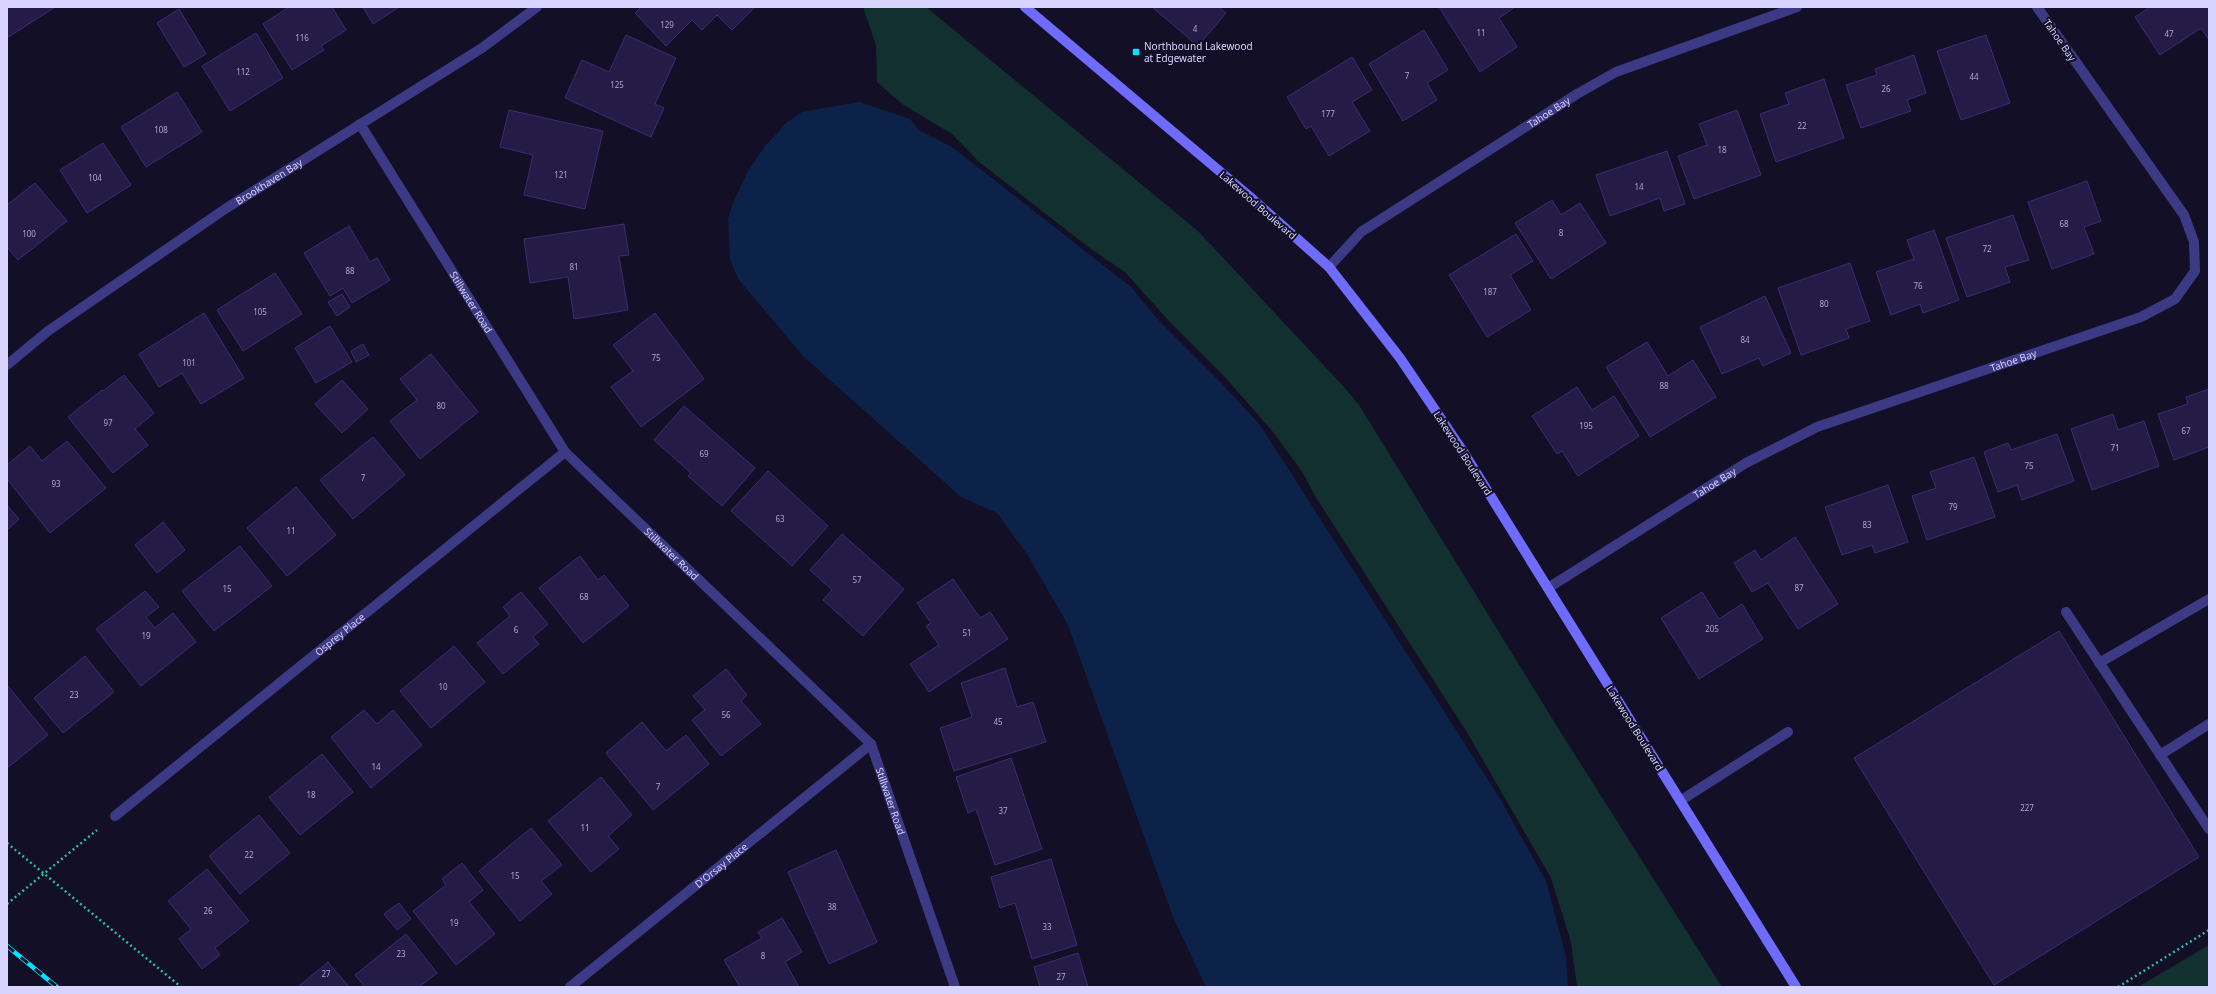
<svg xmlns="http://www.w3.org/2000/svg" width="2216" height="994" viewBox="0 0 2216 994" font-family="'Noto Sans',sans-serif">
	<rect width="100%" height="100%" fill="#130f26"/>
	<g fill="#12302f">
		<polygon points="863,7 926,7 1198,231 1345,388 1359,405 1563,736 1722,987 1577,987 1571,942 1551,878 1468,734 1315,496 1303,473 1273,432 1225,377 1168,320 1125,272 1087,246 978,161 952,134 902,104 877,82 876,45"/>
		<polygon points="2209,945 2209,987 2138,987"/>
	</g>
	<polygon fill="#0c2248" points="859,102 910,119 919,130 952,147 1131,287 1161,323 1223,385 1260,425 1499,797 1546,881 1566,956 1568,987 1206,987 1173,917 1068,625 1027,554 997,513 961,497 803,356 739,280 730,260 728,219 733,203 748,171 765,146 786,123 802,112"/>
	<g fill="#241b47" stroke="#3b2d73">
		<polygon points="7,7 55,7 7,38"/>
		<polygon points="289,7 332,7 346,30 321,46 324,50 292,70 263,24"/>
		<polygon points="363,7 399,7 373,24"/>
		<polygon points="641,7 755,7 732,30 717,15 702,30 692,20 666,46 635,13"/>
		<polygon points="1152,7 1219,7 1226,13 1198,46"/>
		<polygon points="1439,7 1515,7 1499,18 1517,47 1480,72"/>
		<polygon points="2150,7 2209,7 2209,40 2201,28 2160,55 2135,17"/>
		<polygon points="179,9 206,54 184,67 157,23"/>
		<polygon points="1424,30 1448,70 1427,83 1437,100 1403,121 1369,64"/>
		<polygon points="256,33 283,78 230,111 202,66"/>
		<polygon points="626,35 676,58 655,104 664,108 651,137 565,98 582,60 609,72"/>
		<polygon points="1986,35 2010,103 1961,120 1937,51"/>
		<polygon points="1914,55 1926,93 1907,100 1911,111 1861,128 1846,85 1877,75 1875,69"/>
		<polygon points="1352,57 1372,90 1352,102 1370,131 1329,156 1311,126 1306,129 1287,97"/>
		<polygon points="1824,79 1844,138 1776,162 1760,114 1789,104 1785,93"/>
		<polygon points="177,92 202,132 146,167 121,127"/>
		<polygon points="509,110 603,131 585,209 524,195 533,155 500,147"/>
		<polygon points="1737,110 1761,175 1694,199 1678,156 1707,145 1699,124"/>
		<polygon points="103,143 131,185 87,213 60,170"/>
		<polygon points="1667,151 1685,204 1664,211 1660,198 1610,216 1596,175"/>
		<polygon points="2087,181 2101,221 2084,227 2094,254 2052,269 2028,202"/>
		<polygon points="35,183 67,221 18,260 7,247 7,205"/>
		<polygon points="1552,200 1561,215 1580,203 1606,243 1551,279 1515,223"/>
		<polygon points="2013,215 2029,260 2005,267 2010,282 1967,297 1946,238"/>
		<polygon points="624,224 629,255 619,256 628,310 574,319 568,277 530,283 524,239"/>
		<polygon points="349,226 370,262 377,258 390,280 352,303 343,288 330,296 304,253"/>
		<polygon points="1934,230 1959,300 1923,313 1920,304 1891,315 1876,272 1914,259 1907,240"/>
		<polygon points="1516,234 1533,261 1510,275 1531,310 1487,337 1449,275"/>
		<polygon points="1850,263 1870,321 1846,329 1849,338 1801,355 1778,288"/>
		<polygon points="275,273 302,314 243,351 217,310"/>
		<polygon points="342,294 350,307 337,316 328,302"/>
		<polygon points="1765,296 1791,353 1763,366 1759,358 1722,374 1700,327"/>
		<polygon points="204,313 244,378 201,404 182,373 159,387 139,354"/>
		<polygon points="655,313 704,379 641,427 611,387 633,371 613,345"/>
		<polygon points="330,326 352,362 316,383 295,348"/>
		<polygon points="1647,342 1668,376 1693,360 1716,397 1650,437 1606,367"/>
		<polygon points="363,344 369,355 356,362 351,351"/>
		<polygon points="431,354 478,412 420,459 390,421 417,400 400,379"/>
		<polygon points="124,375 154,413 135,429 148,445 113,473 68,417 102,390 103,391"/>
		<polygon points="342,380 368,409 342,433 315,404"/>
		<polygon points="1577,387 1592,410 1614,396 1639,436 1578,476 1562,451 1557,454 1532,416"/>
		<polygon points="2209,389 2209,447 2174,460 2158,414 2188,404 2186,397"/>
		<polygon points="684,406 755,468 722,506 688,476 691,473 654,440"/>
		<polygon points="2113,414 2118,430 2144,421 2159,466 2092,490 2071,429"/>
		<polygon points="2057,434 2074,481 2022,500 2017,485 1998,492 1984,452 2008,443 2011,450"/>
		<polygon points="373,437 405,475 353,519 320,480"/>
		<polygon points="67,441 106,488 50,533 7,479 7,465 30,446 42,461"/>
		<polygon points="1974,457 1995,517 1927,540 1912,496 1936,488 1930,472"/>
		<polygon points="768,471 828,526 792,566 731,511"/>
		<polygon points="1888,485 1908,542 1875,553 1872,545 1842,555 1825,507"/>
		<polygon points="296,487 336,535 287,576 247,528"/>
		<polygon points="7,505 19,519 7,530"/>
		<polygon points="163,522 185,550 157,573 135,545"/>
		<polygon points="842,534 904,589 863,636 823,600 832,590 810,570"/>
		<polygon points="1795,537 1838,604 1798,629 1768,583 1752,592 1734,563 1755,550 1761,560"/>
		<polygon points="240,546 272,586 214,631 182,591"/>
		<polygon points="580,556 598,580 604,575 629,606 583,643 539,588"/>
		<polygon points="953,579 980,618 990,612 1008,639 929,692 910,664 939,645 926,626 931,623 917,603"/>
		<polygon points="145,591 159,607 146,617 155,628 173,613 196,642 141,686 96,629"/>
		<polygon points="521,592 548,624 533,637 539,644 503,674 477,643 510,616 503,607"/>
		<polygon points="1702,592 1719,619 1742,604 1763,639 1699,679 1661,618"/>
		<polygon points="2059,631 2199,857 1994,985 1854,758"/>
		<polygon points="454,646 485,682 431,728 400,691"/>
		<polygon points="85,656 114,692 63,733 34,698"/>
		<polygon points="1005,668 1017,707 1033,702 1046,742 954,771 940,728 972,717 961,683"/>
		<polygon points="726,669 747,695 741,701 761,724 721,756 692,720 705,710 693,696"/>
		<polygon points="7,685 48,735 7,768"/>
		<polygon points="364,710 377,724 393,710 422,745 371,788 331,737"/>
		<polygon points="642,722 666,751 686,735 709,764 653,810 606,753"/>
		<polygon points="322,754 353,792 300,835 269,797"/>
		<polygon points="1011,758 1042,849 995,865 976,809 968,813 956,777"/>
		<polygon points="601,777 632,815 608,836 619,849 591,872 548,821"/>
		<polygon points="259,815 290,853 240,894 209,856"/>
		<polygon points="531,828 562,865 541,881 552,894 520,921 479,871"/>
		<polygon points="836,850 877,942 829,964 788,872"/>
		<polygon points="1051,859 1077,945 1032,959 1015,903 1000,908 991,877"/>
		<polygon points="462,863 483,890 469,902 495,934 456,965 413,911 446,885 442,879"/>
		<polygon points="207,869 249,921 215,948 220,955 202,969 179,939 191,929 168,901"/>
		<polygon points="399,903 411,919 397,930 384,914"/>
		<polygon points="782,918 802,952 785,962 799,987 740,987 724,960 762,938 758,932"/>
		<polygon points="406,934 437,973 419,987 365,987 355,975"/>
		<polygon points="1078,953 1088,987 1040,987 1034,967"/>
		<polygon points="328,962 349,987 298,987"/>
	</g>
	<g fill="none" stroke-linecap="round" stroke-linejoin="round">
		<g stroke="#2fb8b0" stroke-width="2.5" stroke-dasharray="2 3" stroke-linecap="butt">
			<polyline points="7,843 181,987"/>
			<polyline points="7,904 97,830"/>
			<polyline points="2118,987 2209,930"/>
		</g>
		<g stroke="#3d3a85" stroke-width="10">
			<polyline points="2066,612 2209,829"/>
			<polyline points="2099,663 2209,599"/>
			<polyline points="2160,755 2209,724"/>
			<polyline points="1680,801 1788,732"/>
		</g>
		<g stroke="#3d3a85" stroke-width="10">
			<path id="s1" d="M360 124 565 452 871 744 955 987"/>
			<path id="s2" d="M1329 267 1361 232 1577 94 1616 72 1797 7"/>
			<path id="s3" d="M7 365 48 331 225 209 482 48 537 7"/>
			<path id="s4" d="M1548 588 1746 463 1817 427 2141 317 2175 299 2195 271 2194 242 2184 215 2037 7"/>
			<path id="s5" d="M115 816 565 452"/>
			<path id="s6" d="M570 987 871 744"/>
		</g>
		<polyline stroke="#6f6bff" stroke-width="10" points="1025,7 1249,196 1329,267 1400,358 1462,450 1796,987"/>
		<defs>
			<polyline id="rail" points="7,946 57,987"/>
		</defs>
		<use href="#rail" stroke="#00e5ff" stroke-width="4.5"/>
		<use href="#rail" stroke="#130f26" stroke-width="3" stroke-dasharray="9" stroke-linecap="butt"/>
	</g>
	<rect fill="#00e5ff" stroke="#130f26" stroke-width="1.5" x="1132" y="48" width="8" height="8" rx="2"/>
	<g text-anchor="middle" stroke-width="4" stroke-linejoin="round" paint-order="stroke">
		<g font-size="8" fill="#aca6d1">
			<text x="667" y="28">129</text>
			<text x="1195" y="32">4</text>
			<text x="1481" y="36">11</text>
			<text x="2169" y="37">47</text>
			<text x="302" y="41">116</text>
			<text x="243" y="75">112</text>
			<text x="1407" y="79">7</text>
			<text x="1974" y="80">44</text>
			<text x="617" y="88">125</text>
			<text x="1886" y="92">26</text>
			<text x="1328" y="117">177</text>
			<text x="1802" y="129">22</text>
			<text x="161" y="133">108</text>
			<text x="1722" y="153">18</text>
			<text x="561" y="178">121</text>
			<text x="95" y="181">104</text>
			<text x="1639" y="190">14</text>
			<text x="2064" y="227">68</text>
			<text x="1561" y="236">8</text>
			<text x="29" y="237">100</text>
			<text x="1987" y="252">72</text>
			<text x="574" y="270">81</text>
			<text x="350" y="274">88</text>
			<text x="1918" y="289">76</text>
			<text x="1490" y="295">187</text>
			<text x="1824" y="307">80</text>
			<text x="260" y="315">105</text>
			<text x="1745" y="343">84</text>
			<text x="656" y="361">75</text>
			<text x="189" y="366">101</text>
			<text x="1664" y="389">88</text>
			<text x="441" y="409">80</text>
			<text x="108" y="426">97</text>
			<text x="1586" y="429">195</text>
			<text x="2186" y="434">67</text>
			<text x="2115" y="451">71</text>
			<text x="704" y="457">69</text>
			<text x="2029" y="469">75</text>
			<text x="363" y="481">7</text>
			<text x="56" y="487">93</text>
			<text x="1953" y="510">79</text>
			<text x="780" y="522">63</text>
			<text x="1867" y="528">83</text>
			<text x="291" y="534">11</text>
			<text x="857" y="583">57</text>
			<text x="1799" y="591">87</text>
			<text x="227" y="592">15</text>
			<text x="584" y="600">68</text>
			<text x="1712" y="632">205</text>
			<text x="516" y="633">6</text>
			<text x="967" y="636">51</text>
			<text x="146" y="639">19</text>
			<text x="443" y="690">10</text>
			<text x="74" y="698">23</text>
			<text x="726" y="718">56</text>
			<text x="998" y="725">45</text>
			<text x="376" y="770">14</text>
			<text x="658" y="790">7</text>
			<text x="311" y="798">18</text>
			<text x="2027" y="811">227</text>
			<text x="1003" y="814">37</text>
			<text x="585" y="831">11</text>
			<text x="249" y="858">22</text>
			<text x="515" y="879">15</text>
			<text x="832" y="910">38</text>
			<text x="208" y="914">26</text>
			<text x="454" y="926">19</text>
			<text x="1047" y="930">33</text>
			<text x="401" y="957">23</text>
			<text x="763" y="959">8</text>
			<text x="326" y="977">27</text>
			<text x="1061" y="980">27</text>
		</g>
		<g font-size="10" fill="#d9d4ff" stroke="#130f26">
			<text transform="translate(2060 40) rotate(55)" y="4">Tahoe Bay</text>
			<text dy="4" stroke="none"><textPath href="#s2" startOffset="270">Tahoe Bay</textPath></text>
			<text dy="4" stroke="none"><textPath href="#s3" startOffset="320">Brookhaven Bay</textPath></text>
			<text transform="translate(1258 205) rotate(41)" y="4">Lakewood Boulevard</text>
			<text dy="4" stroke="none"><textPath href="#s1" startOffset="210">Stillwater Road</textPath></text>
			<text dy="4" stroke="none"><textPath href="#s4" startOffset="521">Tahoe Bay</textPath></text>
			<text transform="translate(1463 453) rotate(57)" y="4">Lakewood Boulevard</text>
			<text dy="4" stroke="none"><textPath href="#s4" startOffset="197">Tahoe Bay</textPath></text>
			<text dy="4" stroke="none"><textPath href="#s1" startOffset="534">Stillwater Road</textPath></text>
			<text dy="4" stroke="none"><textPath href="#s5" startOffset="289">Osprey Place</textPath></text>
			<text transform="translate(1635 728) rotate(58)" y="4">Lakewood Boulevard</text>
			<text dy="4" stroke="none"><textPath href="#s1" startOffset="870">Stillwater Road</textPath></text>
			<text dy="4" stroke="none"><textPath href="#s6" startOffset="194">D'Orsay Place</textPath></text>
		</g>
		<g font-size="10" fill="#d9d4ff" stroke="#130f26" text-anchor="start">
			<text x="1144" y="50">Northbound Lakewood<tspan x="1144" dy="12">at Edgewater</tspan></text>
		</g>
	</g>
	<rect width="2216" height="994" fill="none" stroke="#d9d4ff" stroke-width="16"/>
</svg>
